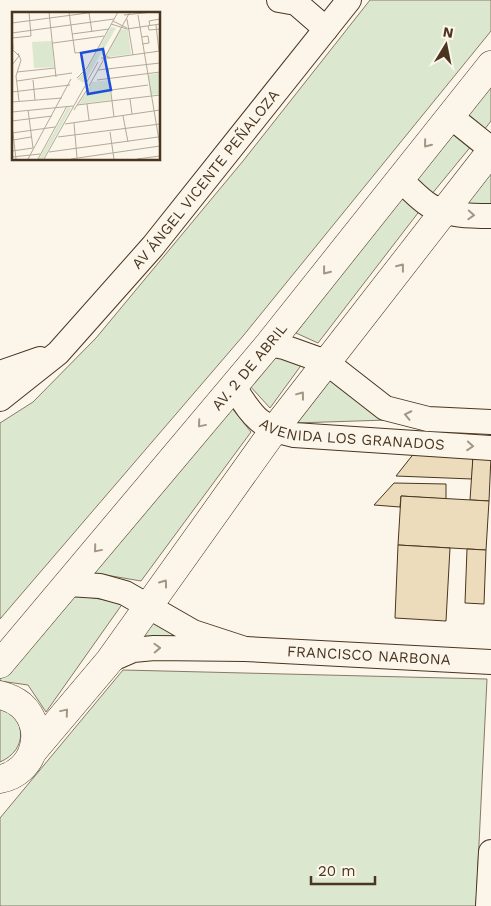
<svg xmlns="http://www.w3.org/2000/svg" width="491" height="906" viewBox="0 0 491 906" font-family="'Work Sans',sans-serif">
	<rect width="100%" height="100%" fill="#fbf6e9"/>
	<g fill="#dce7d0" stroke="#887966">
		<polygon points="370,0 491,0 491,31 243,336 0,619 0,423 33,402 96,338 243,161"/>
		<polygon points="491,79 491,121 484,130 462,115"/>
		<polygon points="451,129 472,145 431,195 411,179"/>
		<polygon points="491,162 491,204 461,204"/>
		<polygon points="401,193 421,209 318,343 296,333"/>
		<polygon points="276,354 305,360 270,408 249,385"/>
		<polygon points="328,377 387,420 295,423"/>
		<polygon points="231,407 251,432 141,581 94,573"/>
		<polygon points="76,595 123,603 46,712 28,685 0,681 0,675"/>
		<polygon points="154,620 195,638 141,636"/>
		<polygon points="123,670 487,679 476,906 0,906 0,818"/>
		<path d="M0 706C27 718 28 750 0 762Z"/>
	</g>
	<g fill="#ecdcbc" stroke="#4a3520">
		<polygon points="415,452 473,456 472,479 396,476"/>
		<polygon points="473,456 491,456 489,501 470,500"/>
		<polygon points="394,483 446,484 446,499 401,496 400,507 374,505"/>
		<polygon points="401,496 489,501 486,550 398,545"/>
		<polygon points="398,545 450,548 446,621 395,618"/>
		<polygon points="467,549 486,550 484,604 465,603"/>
	</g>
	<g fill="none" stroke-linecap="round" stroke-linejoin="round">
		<defs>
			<g id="minor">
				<polyline points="279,0 296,3 326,29"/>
				<polyline points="450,116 491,149"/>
				<path d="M399 179C409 187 418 198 429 205 447 216 471 216 491 216"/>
				<polyline points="269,344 284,347 326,362 385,408 428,419 491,422"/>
				<polyline points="0,373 40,359"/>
				<path id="s1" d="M233 386C253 416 258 427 294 435L491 448"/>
				<path id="s2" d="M0 399 58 353 153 246 349 0"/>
				<polyline points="68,584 100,586 125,593 193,632 245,649 154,648 133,650 110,660"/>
				<path id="s3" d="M245 649 491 662"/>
				<polyline points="488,906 491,852"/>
			</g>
			<g id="major">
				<path id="s4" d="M0 664 269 344 491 65"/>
				<path d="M0 695C8 697 15 700 21 705 48 729 34 773 0 779"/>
				<polyline points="34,750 110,660 274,430 491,151"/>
			</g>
		</defs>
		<use href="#minor" stroke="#4a3520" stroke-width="26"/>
		<use href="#major" stroke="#4a3520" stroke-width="29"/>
		<use href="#minor" stroke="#fbf6e9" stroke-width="24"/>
		<use href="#major" stroke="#fbf6e9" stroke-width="28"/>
	</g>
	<defs><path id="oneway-chevron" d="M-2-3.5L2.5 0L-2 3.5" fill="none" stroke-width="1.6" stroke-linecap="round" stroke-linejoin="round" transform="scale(1.25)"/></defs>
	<g stroke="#a29684">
		<use href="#oneway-chevron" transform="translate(427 144) rotate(129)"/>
		<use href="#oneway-chevron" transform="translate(471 215) rotate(3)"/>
		<use href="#oneway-chevron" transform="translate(401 267) rotate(-52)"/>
		<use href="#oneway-chevron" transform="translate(326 271) rotate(128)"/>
		<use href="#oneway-chevron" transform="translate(301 395) rotate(-53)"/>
		<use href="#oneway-chevron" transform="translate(408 415) rotate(-168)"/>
		<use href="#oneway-chevron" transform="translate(201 424) rotate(130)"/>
		<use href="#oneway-chevron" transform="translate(470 446) rotate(4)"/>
		<use href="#oneway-chevron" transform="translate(97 549) rotate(130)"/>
		<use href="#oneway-chevron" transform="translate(164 583) rotate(-54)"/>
		<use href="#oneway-chevron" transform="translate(157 648) rotate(-2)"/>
		<use href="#oneway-chevron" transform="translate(65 712) rotate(-50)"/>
	</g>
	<g text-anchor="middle" stroke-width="4" stroke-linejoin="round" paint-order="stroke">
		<g font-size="15" fill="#4a3520" stroke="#fbf6e9">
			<text dy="5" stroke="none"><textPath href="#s2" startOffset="302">AV ÁNGEL VICENTE PEÑALOZA</textPath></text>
			<text dy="5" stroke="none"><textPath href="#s4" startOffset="388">AV. 2 DE ABRIL</textPath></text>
			<text dy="5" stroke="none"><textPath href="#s1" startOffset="139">AVENIDA LOS GRANADOS</textPath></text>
			<text dy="5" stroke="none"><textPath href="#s3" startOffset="124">FRANCISCO NARBONA</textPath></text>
		</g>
	</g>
	<g transform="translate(12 12)">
		<rect width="148" height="148" fill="#fbf6e9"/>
		<path d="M99 15 104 16 72 71 65 67 74 59ZM108 17 116 18 119 42 97 45 94 43ZM40 29 42 55 22 56 20 30ZM147 61V82L138 83 136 63ZM97 68 99 88 67 92 80 70ZM56 95 59 96 31 147H27Z" fill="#dce7d0"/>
		<path fill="none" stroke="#b4a999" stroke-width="1" d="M37 0 44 65M57 0 63 41 84 39M77 1 80 20M112 3 141 0M126 3 148 134M115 7 121 43M101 9 115 16M0 11 83 0M99 12 115 17 148 12M144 13 147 39M136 14 137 18 148 17M138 14 137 9 148 7M0 21 102 7M0 21 1 37M60 22 97 17M130 25 136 24 137 31 130 32M0 26 19 24 17 0M41 31 92 24M0 37 7 44 0 53M6 41 9 48 4 64 7 89M89 46H98L90 42M98 46 148 39M96 57 102 105M86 58 148 51M5 60 43 56M65 66 75 56 106 0M21 68 23 88M85 68 148 60M5 69 60 61M73 73 86 50M77 74 118 0M99 78 136 73M0 80 58 73M118 87 120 102M0 90 50 86M75 92 77 108M65 93 148 83M16 98 21 136M62 98 76 76M0 100 61 94M111 104 116 130M0 109 40 104M62 111 65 146M53 112 148 98M0 113 4 147M98 120 102 147M0 121 43 115M46 125 148 112M1 128 19 125M0 139 21 136M37 140 146 125M0 145 28 142M16 147 59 67M26 147 55 94M32 147 73 74M59 147 148 134M125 147 148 144"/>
		<path fill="#1d4ed8" fill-opacity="0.15" stroke="#1d4ed8" stroke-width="2.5" d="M91 37 99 78 76 82 69 41Z"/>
		<rect width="148" height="148" fill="none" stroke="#4a3520" stroke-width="2.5"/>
	</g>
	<g transform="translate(446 45) rotate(10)" stroke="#fbf6e9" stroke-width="4" paint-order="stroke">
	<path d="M0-4L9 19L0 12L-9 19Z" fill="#4a3520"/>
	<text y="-8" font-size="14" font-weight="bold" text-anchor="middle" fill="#4a3520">N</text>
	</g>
	<path d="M311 876v8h64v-8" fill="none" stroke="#4a3520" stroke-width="2.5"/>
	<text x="318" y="876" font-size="15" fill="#4a3520" stroke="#fbf6e9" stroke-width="4" paint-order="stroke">20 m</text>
</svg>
